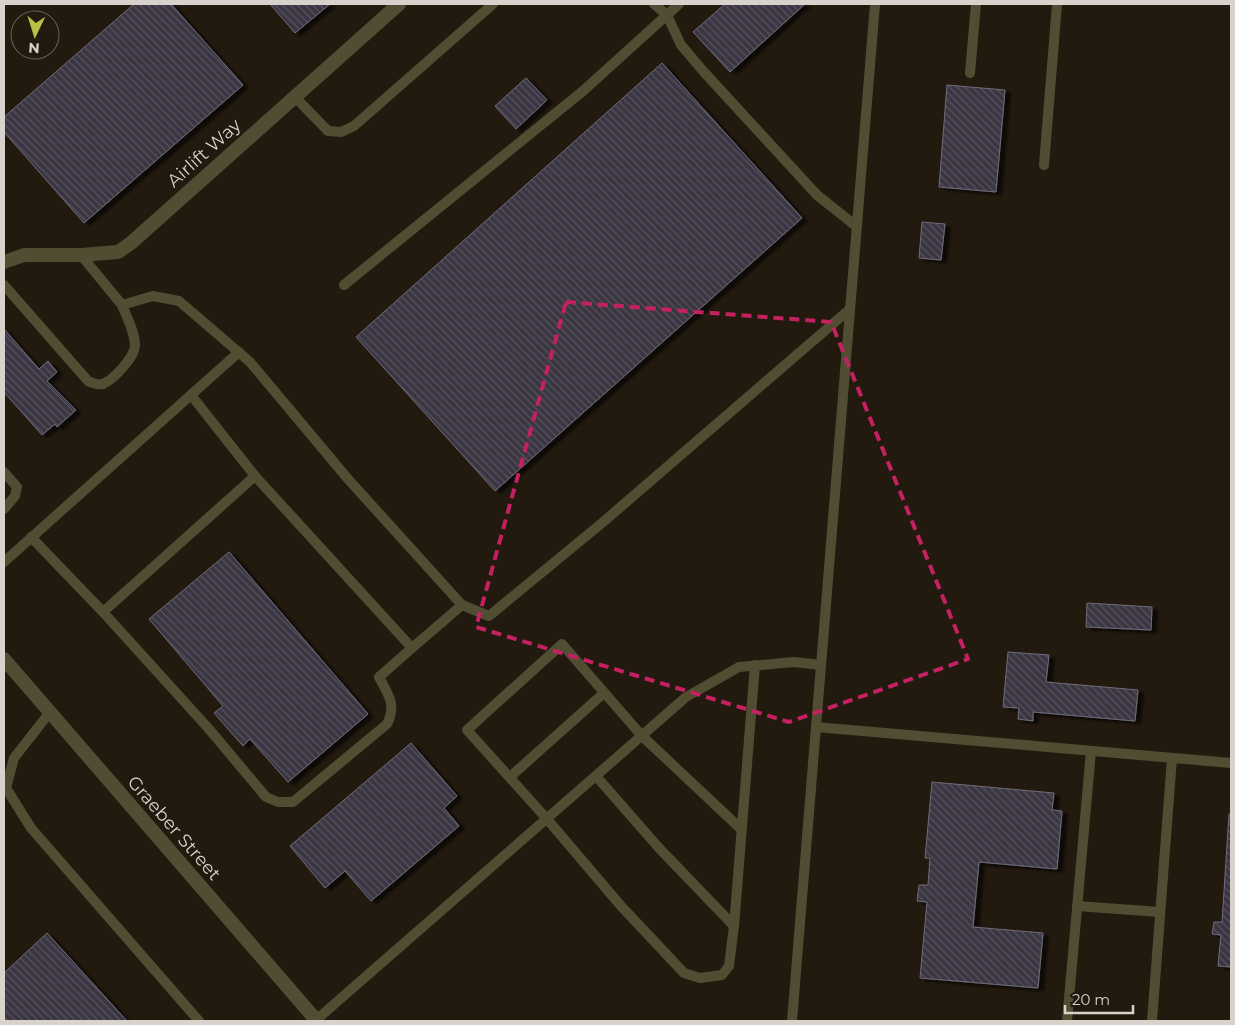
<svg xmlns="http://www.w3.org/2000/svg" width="1235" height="1025" viewBox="0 0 1235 1025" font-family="Montserrat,sans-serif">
	<defs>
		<pattern id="building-back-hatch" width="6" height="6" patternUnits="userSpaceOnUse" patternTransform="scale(1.25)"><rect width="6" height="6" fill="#3a3643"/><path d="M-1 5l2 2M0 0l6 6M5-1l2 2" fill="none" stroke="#56525d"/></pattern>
		<filter id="shadow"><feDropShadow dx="5.5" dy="3" stdDeviation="1" flood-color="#0009"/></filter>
	</defs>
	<rect width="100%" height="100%" fill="#22190f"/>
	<g fill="url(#building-back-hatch)" stroke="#706c7b" filter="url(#shadow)">
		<polygon points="134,4 171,4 243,85 84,223 4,132 4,117"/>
		<polygon points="270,4 330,4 295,33"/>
		<polygon points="725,4 805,4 730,72 693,32"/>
		<polygon points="662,63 802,218 495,491 356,337"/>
		<polygon points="526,78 547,100 516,129 495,106"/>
		<polygon points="947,85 1005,90 996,192 939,187"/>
		<polygon points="922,222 945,224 941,260 919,258"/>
		<polygon points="4,329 39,369 48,361 57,372 47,381 76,410 57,427 55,424 42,435 4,392"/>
		<polygon points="229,552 368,714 288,782 250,739 243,746 214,713 223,706 149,619"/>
		<polygon points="1087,603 1152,607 1151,630 1086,627"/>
		<polygon points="1008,652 1049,655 1046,682 1138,690 1135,721 1033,712 1033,721 1018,719 1019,708 1003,707"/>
		<polygon points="411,743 457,796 444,808 459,826 371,901 345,871 325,888 290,846"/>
		<polygon points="932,782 1054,793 1052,810 1062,811 1057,869 979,862 973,927 1043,933 1038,988 920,978 927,902 917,901 919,885 928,885 930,858 925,858"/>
		<polygon points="1229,814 1231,814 1231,967 1218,966 1221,935 1212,934 1214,922 1222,922"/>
		<polygon points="47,933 127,1021 4,1021 4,973"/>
	</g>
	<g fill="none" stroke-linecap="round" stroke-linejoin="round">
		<g stroke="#514d33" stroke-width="10">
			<polyline points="654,4 667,15 681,45 704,72 817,195 856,226"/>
			<polyline points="970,73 976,4"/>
			<polyline points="295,97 328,131 341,132 354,126 493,4"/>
			<polyline points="1044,165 1057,4"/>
			<polyline points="81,255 122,305 153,296 179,301 250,362 348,479 462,605 489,616 602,523 850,309"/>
			<path d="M4 285 88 381C92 383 97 385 103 384 113 380 134 358 135 346 135 332 127 318 122 305"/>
			<polyline points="344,285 583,91 679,4"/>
			<polyline points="191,395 255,476 412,648 462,605"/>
			<polyline points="4,472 17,487 15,496 4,509"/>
			<polyline points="31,537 103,612 255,476"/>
			<polyline points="4,562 239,352"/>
			<path d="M103 612 209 729 266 797 278 802H293L387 724C397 704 388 695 379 677L412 648"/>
			<polyline points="50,712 14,758 6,788 31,828 199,1021"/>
			<polyline points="816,727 1231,763"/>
			<polyline points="596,776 659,848 734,926"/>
			<polyline points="510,777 604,693"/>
			<polyline points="741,829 642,736 562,644 467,730 547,819 621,906 684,973 700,978 722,975 729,966 734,926 755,665"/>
			<polyline points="1077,906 1160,912"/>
			<polyline points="315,1021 686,697 739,667 794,662 821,665"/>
			<polyline points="792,1021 875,4"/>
			<polyline points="1067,1021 1091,751"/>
			<polyline points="1152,1021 1172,758"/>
		</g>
		<polyline stroke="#514d33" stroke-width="14" points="4,262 24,255 81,255 118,252 131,243 399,4"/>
		<polyline stroke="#514d33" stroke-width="14" points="4,659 317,1021"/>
	</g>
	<path fill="none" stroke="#c32161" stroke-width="4" stroke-dasharray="10 6" stroke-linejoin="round" d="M566 302 831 322 968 659 789 722 476 627Z"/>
	<g text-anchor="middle" stroke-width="5" stroke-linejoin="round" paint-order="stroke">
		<g font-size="18" fill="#d9d2cc" stroke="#22190f">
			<text transform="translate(204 153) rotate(-42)" y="6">Airlift Way</text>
			<text transform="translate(174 828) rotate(49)" y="6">Graeber Street</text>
		</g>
	</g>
	<rect width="1235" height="1025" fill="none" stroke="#d9d2cc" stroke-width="10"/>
	<g transform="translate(35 35) rotate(184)"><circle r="24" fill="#22190f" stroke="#6b635b"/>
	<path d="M0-4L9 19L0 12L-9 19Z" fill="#b9c046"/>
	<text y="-8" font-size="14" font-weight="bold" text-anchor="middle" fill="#d9d2cc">N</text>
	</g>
	<path d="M1065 1005v8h68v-8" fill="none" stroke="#d9d2cc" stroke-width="2.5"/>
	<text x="1072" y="1005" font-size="15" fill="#d9d2cc" stroke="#22190f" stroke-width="4" paint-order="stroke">20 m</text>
</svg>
